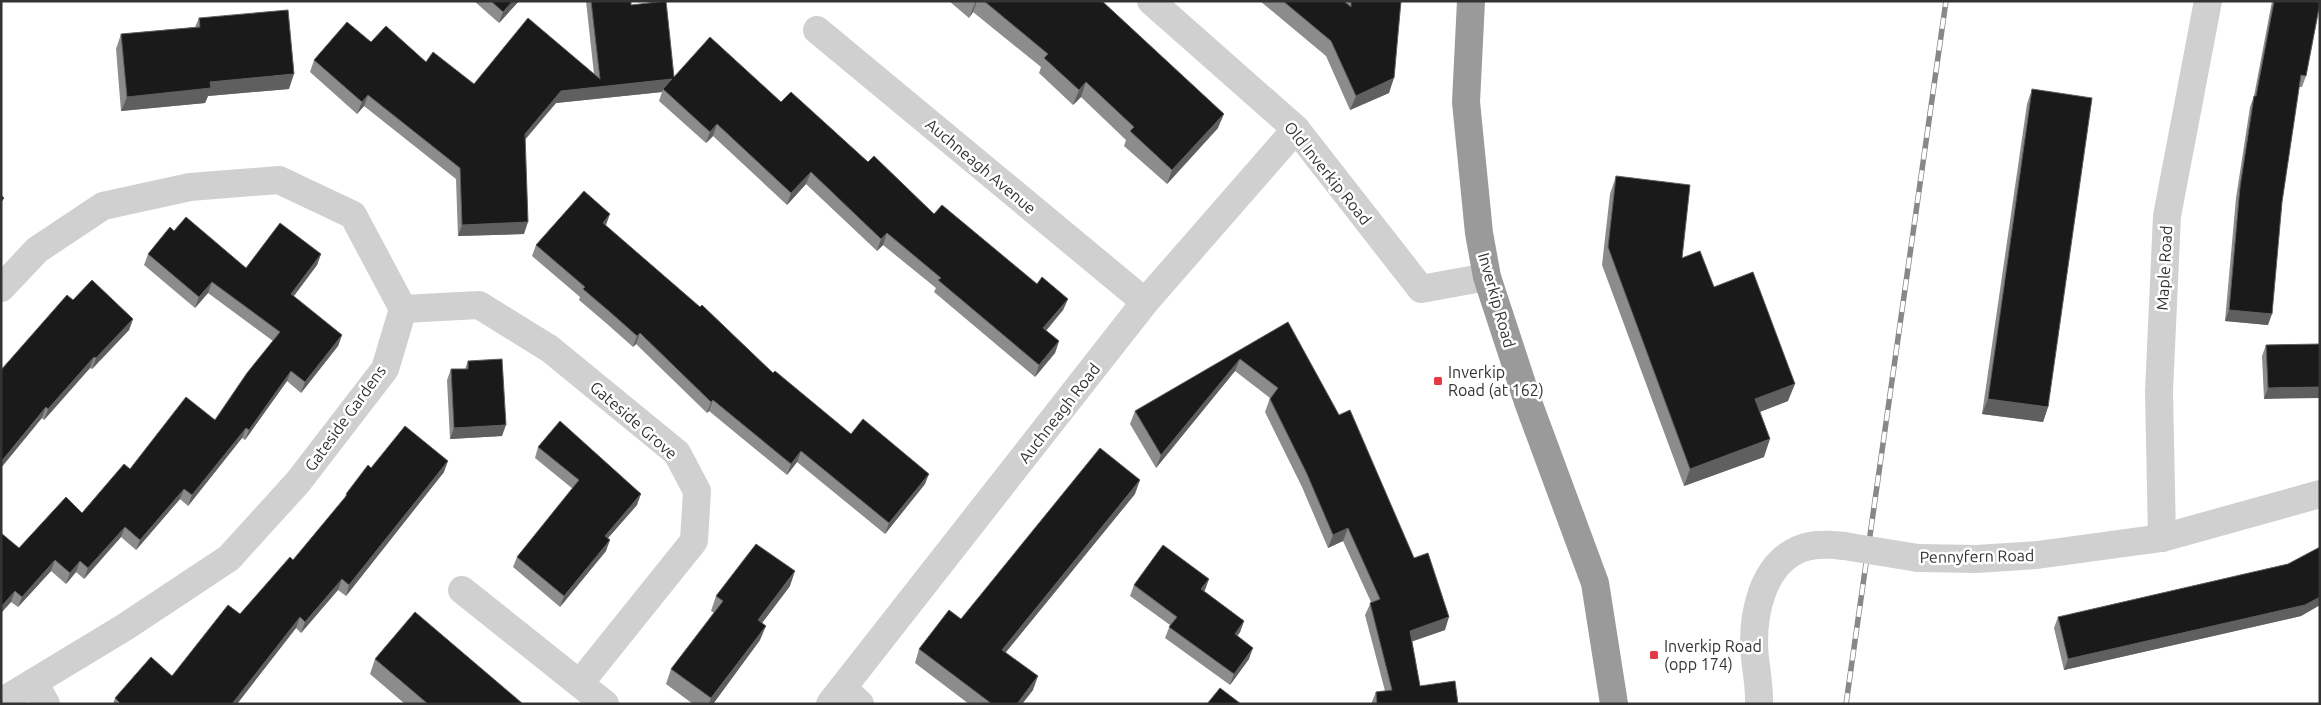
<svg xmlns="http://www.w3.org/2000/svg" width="2321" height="705" viewBox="0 0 2321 705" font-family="Ubuntu,sans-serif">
	<rect width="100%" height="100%" fill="#fff"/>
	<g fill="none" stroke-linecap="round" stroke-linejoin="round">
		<g stroke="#d0d0d0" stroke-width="28">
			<polyline points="1151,1 1296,129 1421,289 1487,277"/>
			<polyline points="817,30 1145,302"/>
			<polyline points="1,288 37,250 103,206 190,187 279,180 353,215 403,309 385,369 298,482 229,558 125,627 1,702"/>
			<polyline points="403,309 479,305 550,349 677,453 697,491 694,541 580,683"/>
			<polyline points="2162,538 2159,391 2167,216 2208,1"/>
			<polyline points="1918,558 1977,559 2037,555 2162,538 2320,494"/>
			<polyline points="462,590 605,704"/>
			<polyline points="34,682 46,704"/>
			<polyline points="843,688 860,704"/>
			<polyline points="830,704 1145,302 1296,129"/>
			<path d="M1759 704C1760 683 1754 663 1754 642 1754 611 1763 570 1792 553 1807 543 1827 544 1844 546"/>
		</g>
		<polyline stroke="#9a9a9a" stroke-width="28" points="1471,1 1466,102 1479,233 1487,277 1528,402 1595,583 1614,704"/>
		<defs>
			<polyline id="rail" points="1846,704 1946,1"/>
		</defs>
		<use href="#rail" stroke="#888" stroke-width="5.5"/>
		<use href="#rail" stroke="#fff" stroke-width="4" stroke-dasharray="11" stroke-linecap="butt"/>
		<polyline stroke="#d0d0d0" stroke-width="28" points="1844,546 1918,558"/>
	</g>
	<g fill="#8c8c8c">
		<polygon points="474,1 519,1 499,23"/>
		<polygon points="586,1 631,1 631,5 674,77 781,102 868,162 934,214 1037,284 1068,299 1063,310 1046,331 1059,341 1055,353 1035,377 934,292 936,288 883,245 877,251 806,184 787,205 713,136 706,143 659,101 662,92 556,103 525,140 524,234 458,236 456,179 364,106 357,114 310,72 314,60 371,42 426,62 474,84 594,74"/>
		<polygon points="949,1 1102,1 1218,128 1167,184 1124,146 1126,140 1081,97 1073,105 1039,73 1041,67 973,12 969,18"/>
		<polygon points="1260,1 1344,1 1347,3 1347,1 1401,1 1389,93 1350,110 1326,56"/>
		<polygon points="2272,1 2320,1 2306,76 2302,87 2299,87 2282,202 2268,325 2225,321 2236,198 2250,107 2254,96"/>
		<polygon points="199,18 289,89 208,96 205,103 121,111 116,49 121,34 195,27"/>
		<polygon points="2032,89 2048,407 2043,422 1982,414 2027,104"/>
		<polygon points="1616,176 1682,258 1714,287 1788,401 1760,412 1764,457 1684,486 1602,265 1610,194"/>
		<polygon points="606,226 773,373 851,434 925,484 885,534 797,462 787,475 709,411 707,413 636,344 633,347 606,323 579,300 580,297 532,256 536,245"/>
		<polygon points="174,231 246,268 321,254 317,265 294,296 342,335 338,346 301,393 287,381 245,440 242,438 188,506 180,499 136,550 121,537 84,579 76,572 66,584 51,571 18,607 11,602 1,613 1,533 19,548 82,513 130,469 215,420 273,341 208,293 195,308 144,265 148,254"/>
		<polygon points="73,300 133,319 129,330 92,369 90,368 44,420 42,418"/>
		<polygon points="1288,322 1445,630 1412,641 1420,686 1458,704 1371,704 1376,692 1385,691 1365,615 1371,602 1343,541 1328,548 1302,487 1265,412 1270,398 1235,371 1156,468 1130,424 1135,411"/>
		<polygon points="2320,344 2264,399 2262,356 2266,345"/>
		<polygon points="468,361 502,436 450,439 447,380 451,369 465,369"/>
		<polygon points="538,447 637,505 608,538 606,551 560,607 513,567 517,557 573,489 535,458"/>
		<polygon points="371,468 444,472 346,596 338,590 301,633 296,628 237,704 113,704 115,698 172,676 240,614 293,560 344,500 346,494"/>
		<polygon points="1135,494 1006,652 1033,690 1022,704 969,704 915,663 919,649 961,619"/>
		<polygon points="2320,547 2320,605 2301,616 2064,670 2054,628 2058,617 2288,564"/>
		<polygon points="1134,585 1205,590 1204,591 1244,621 1240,632 1237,636 1249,659 1230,685 1165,638 1170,625 1130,596"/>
		<polygon points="790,586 762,623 760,640 713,704 693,704 666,684 671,669 714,613 711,611 716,596"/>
		<polygon points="375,659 523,704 405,704 370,674"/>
	</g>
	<g fill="#5f5f5f">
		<polygon points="513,1 519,1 499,23 503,12"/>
		<polygon points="976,1 977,1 973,12 969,18"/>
		<polygon points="294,74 289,89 208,96 205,103 121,111 127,97 210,82"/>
		<polygon points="1394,78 1389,93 1350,110 1356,96"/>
		<polygon points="672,79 663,89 662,92 556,103 520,145 525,134 561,91"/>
		<polygon points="1086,82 1081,97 1073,105 1079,90"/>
		<polygon points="368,95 364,106 357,114 362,102"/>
		<polygon points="1224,114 1218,128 1167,184 1172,170"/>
		<polygon points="717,124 713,136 706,143 710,132"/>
		<polygon points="811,172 806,184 787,205 791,193"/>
		<polygon points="610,214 606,225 599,234 603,223"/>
		<polygon points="528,222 524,234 458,236 462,225"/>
		<polygon points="887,233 883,245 877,251 881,239"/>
		<polygon points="321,254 317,265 287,305 291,294"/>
		<polygon points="212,282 208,293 195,308 199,297"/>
		<polygon points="1068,299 1063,310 1038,340 1043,328"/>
		<polygon points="2229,310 2272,314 2268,325 2225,321"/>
		<polygon points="133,319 129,330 92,369 96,358"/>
		<polygon points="640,333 636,344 633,347 637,336"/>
		<polygon points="342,335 338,346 301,393 305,382"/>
		<polygon points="1059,341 1055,353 1035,377 1039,365"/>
		<polygon points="94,357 90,368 44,420 48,409"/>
		<polygon points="1240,359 1235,371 1156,468 1161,455"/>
		<polygon points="291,371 287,381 245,440 249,430"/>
		<polygon points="1795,384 1788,401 1749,416 1755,399"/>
		<polygon points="2320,387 2320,398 2264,399 2268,388"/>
		<polygon points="1988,399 2048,407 2043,422 1982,414"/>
		<polygon points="713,400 709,411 707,413 711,402"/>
		<polygon points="46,407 42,418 1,468 1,462"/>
		<polygon points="506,425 502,436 450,439 454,428"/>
		<polygon points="246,428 242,438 188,506 192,495"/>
		<polygon points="1770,439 1764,457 1684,486 1690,469"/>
		<polygon points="801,451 797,462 787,475 791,464"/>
		<polygon points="448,461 444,472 346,596 349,585"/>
		<polygon points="929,474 925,484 885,534 889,523"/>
		<polygon points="1140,480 1135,494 997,663 1002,650"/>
		<polygon points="184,489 180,499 136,550 140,540"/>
		<polygon points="641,494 637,505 601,546 605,536"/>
		<polygon points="125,527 121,537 84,579 88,568"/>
		<polygon points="1348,528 1343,541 1328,548 1333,535"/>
		<polygon points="610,540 606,551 560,607 564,596"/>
		<polygon points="55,560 51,571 18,607 22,597"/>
		<polygon points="80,561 76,572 66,584 70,573"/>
		<polygon points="795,571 790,586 753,635 758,620"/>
		<polygon points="342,579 338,590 301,633 305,622"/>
		<polygon points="1209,579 1205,590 1197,600 1201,589"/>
		<polygon points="15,591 11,602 1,613 1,607"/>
		<polygon points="2320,597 2320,605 2301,616 2064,670 2068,659"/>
		<polygon points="300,617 296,628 237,704 232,704"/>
		<polygon points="1449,617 1445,630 1405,644 1410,631"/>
		<polygon points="1244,621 1240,632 1231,645 1235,634"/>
		<polygon points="766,626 760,640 713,704 709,704 711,698"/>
		<polygon points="1253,648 1249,659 1230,685 1234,674"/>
		<polygon points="1038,676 1033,690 1022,704 1017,704"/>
	</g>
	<g fill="#1a1a1a" stroke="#5f5f5f">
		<polygon points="491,1 513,1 503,12"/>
		<polygon points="591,1 631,1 631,5 666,1 674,77 710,37 781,102 791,92 868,162 874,156 934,214 942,205 1037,284 1042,277 1068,299 1043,328 1059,341 1039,365 938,280 941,278 887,233 881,239 811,172 791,193 717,124 710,132 663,89 672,79 561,91 525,134 528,222 462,225 460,168 368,95 362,102 314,60 347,22 371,42 386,26 426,62 433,52 474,84 528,18 600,79"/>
		<polygon points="984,1 1102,1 1224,114 1172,170 1130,131 1134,127 1086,82 1079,90 1044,58 1048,54"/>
		<polygon points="1283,1 1344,1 1351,7 1351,1 1401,1 1394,78 1356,96 1331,41"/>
		<polygon points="2274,1 2320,1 2320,3 2306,76 2301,75 2282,202 2272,314 2229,310 2240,187 2254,96 2256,96"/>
		<polygon points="288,10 294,74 210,82 211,88 127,97 121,34 200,27 199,18"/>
		<polygon points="2032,89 2092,98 2048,407 1988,399"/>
		<polygon points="1616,176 1690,185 1682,258 1700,251 1714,287 1753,272 1795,384 1755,399 1770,439 1690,469 1608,247"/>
		<polygon points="584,191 610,214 603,223 700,307 702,305 773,373 775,371 851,434 863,419 929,474 889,523 801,451 791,464 713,400 711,402 640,333 637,336 610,312 583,289 585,287 536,245"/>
		<polygon points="1,195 4,198 1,202"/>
		<polygon points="186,217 246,268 280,223 321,254 291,294 342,335 305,382 291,371 249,430 246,428 192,495 184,489 140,540 125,527 88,568 80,561 70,573 55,560 22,597 15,591 1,607 1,533 19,548 66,497 82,513 124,464 130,469 186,397 215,420 247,373 280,332 212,282 199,297 148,254 170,227 174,231"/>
		<polygon points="92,280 133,319 96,358 94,357 48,409 46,407 1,462 1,370 67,295 73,300"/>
		<polygon points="1288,322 1339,415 1350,410 1414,558 1428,553 1449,617 1410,631 1420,686 1455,681 1458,704 1377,704 1376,692 1392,690 1370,603 1380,599 1348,528 1333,535 1307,474 1270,399 1278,388 1240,359 1161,455 1135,411"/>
		<polygon points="2320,344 2320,387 2268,388 2266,345"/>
		<polygon points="502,359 506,425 454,428 451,369 468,369 468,361"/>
		<polygon points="560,421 641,494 605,536 610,540 564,596 517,557 579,480 538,447"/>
		<polygon points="405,426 448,461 349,585 342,579 305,622 300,617 232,704 121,704 115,698 151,657 172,676 228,605 240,614 290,557 293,560 347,495 346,494 368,465 371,468"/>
		<polygon points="1100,448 1140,480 1002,650 1038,676 1017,704 992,704 919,649 949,610 961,619"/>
		<polygon points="756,544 795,571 758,620 766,626 711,698 671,669 723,601 716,596"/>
		<polygon points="1163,545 1209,579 1201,589 1244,621 1235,634 1253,648 1234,674 1169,627 1177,617 1134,585"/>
		<polygon points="2320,547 2320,597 2305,605 2068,659 2058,617 2288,564"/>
		<polygon points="415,612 523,704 428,704 375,659"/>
		<polygon points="1220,688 1241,704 1207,704"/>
	</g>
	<g fill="#e63946" stroke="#fff" stroke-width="2">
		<rect x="1433" y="376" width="10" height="10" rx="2.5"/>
		<rect x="1649" y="650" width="10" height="10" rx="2.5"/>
	</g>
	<g text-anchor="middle" stroke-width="5" stroke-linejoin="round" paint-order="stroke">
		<g font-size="16" fill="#333" stroke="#fff">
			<text transform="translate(981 166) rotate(40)" y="6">Auchneagh Avenue</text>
			<text transform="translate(1328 173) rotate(51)" y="6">Old Inverkip Road</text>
			<text transform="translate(2164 268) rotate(-87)" y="6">Maple Road</text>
			<text transform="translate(1497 300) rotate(74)" y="6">Inverkip Road</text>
			<text transform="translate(1059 413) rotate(-52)" y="6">Auchneagh Road</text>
			<text transform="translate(345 418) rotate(-54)" y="6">Gateside Gardens</text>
			<text transform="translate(634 420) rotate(41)" y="6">Gateside Grove</text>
			<text transform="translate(1977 556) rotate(-1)" y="6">Pennyfern Road</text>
		</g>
		<g font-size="16" fill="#333" stroke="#fff" text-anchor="start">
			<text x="1448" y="378">Inverkip<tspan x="1448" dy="18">Road (at 162)</tspan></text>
			<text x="1664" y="652">Inverkip Road<tspan x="1664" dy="18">(opp 174)</tspan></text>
		</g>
	</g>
	<rect width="2321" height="705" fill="none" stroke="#333333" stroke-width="5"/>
</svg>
